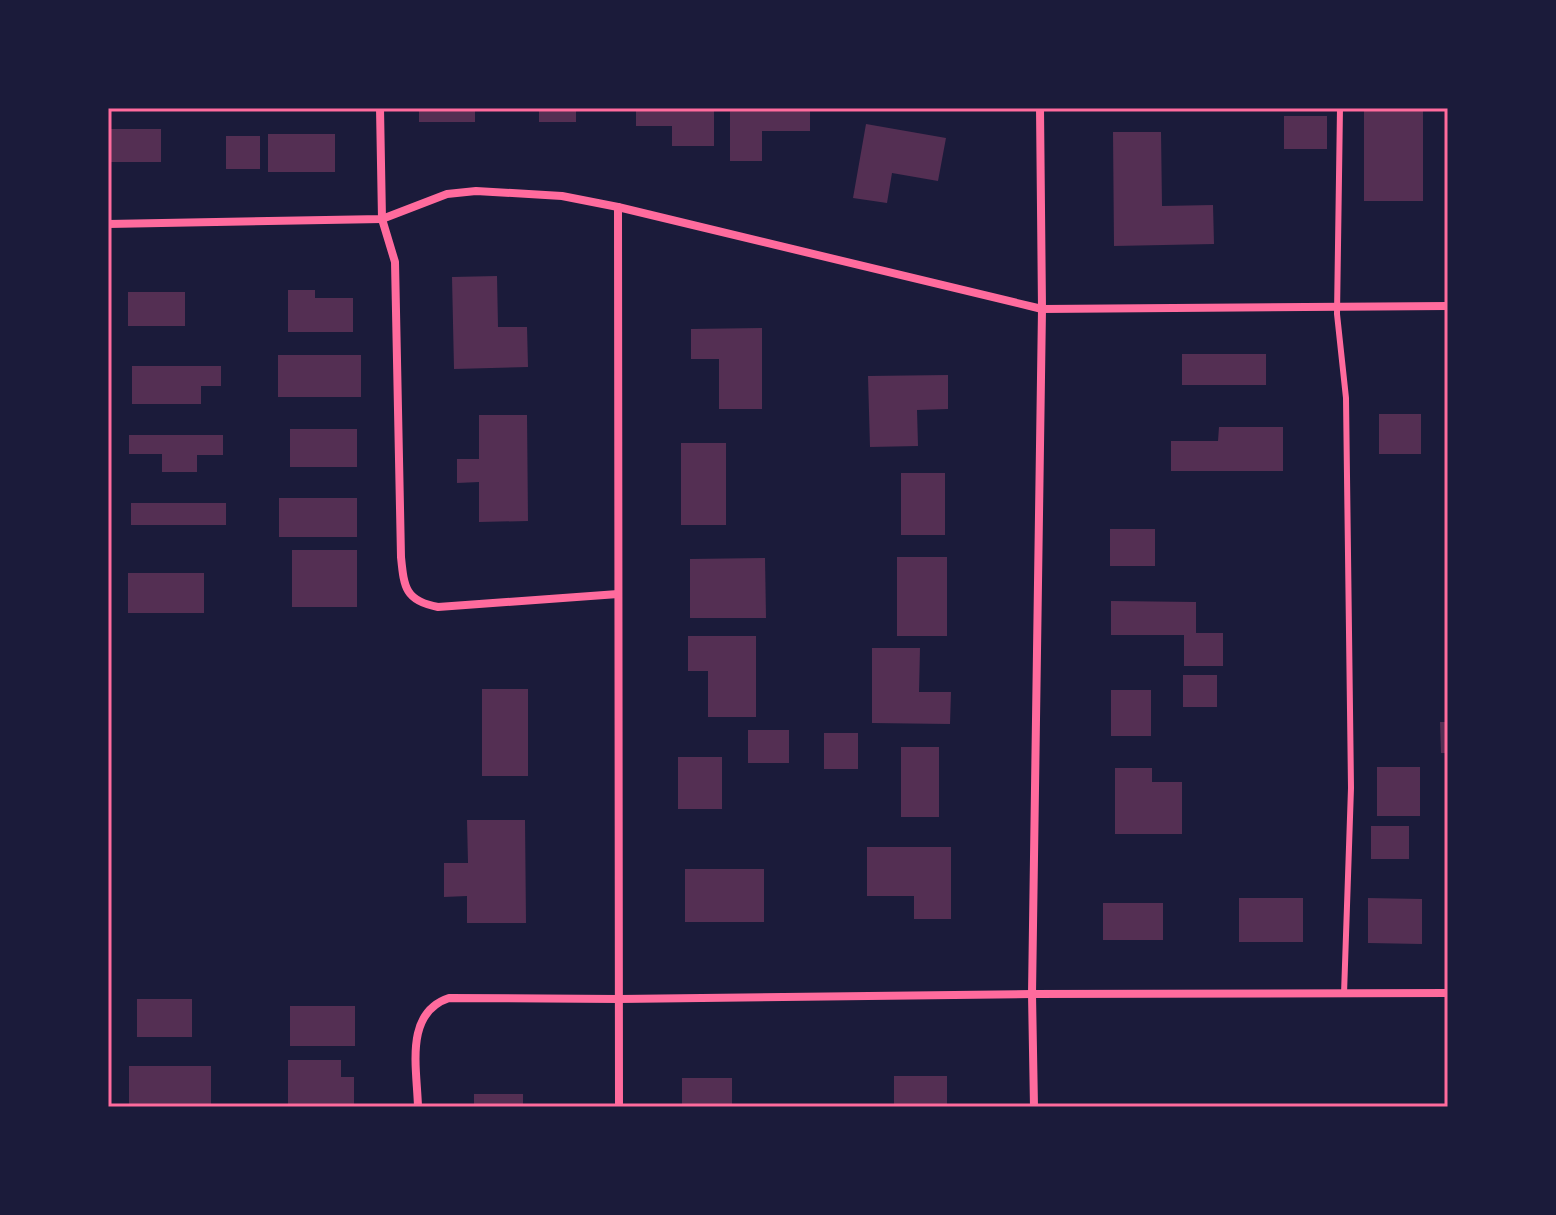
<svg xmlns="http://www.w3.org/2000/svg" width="1556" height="1215" viewBox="0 0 1556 1215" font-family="Roboto,sans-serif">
	<rect width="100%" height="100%" fill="#1b1b3a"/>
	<g fill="#542f53">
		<rect x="419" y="108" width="56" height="14"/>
		<rect x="539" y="108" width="37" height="14"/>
		<polygon points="636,108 714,108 714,146 672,146 672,126 636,126"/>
		<polygon points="730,108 810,108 810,131 762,131 762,161 730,161"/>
		<rect x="1364" y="108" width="59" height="93"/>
		<rect x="1284" y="116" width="43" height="33"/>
		<polygon points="866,124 946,138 938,181 892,173 887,203 853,198"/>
		<rect x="108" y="129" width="53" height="33"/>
		<polygon points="1113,132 1161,132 1162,206 1213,205 1214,244 1114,246"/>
		<rect x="268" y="134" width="67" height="38"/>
		<rect x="226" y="136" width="34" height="33"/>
		<polygon points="497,276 498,327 527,327 528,367 454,369 452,277"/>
		<polygon points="288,290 315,290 315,298 353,298 353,332 288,332"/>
		<rect x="128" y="292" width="57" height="34"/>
		<polygon points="762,328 762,409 719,409 719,359 691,359 691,329"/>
		<rect x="1182" y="354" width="84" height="31"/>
		<rect x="278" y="355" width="83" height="42"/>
		<polygon points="132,366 221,366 221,386 201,386 201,404 132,404"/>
		<polygon points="948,375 948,409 917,410 918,446 870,447 868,376"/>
		<rect x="1379" y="414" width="42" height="40"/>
		<polygon points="479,415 527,415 528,521 479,522 479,482 457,483 457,459 479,459"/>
		<polygon points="1219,427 1283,427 1283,471 1171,471 1171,441 1218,441"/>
		<rect x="290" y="429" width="67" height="38"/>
		<polygon points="129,435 223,435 223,455 197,455 197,472 162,472 162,454 129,454"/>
		<rect x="681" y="443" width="45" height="82"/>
		<rect x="901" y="473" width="44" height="62"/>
		<rect x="279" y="498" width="78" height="39"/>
		<rect x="131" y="503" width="95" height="22"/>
		<rect x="1110" y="529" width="45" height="37"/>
		<rect x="292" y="550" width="65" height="57"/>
		<rect x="897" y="557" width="50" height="79"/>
		<polygon points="765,558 766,618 690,618 690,559"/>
		<rect x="128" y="573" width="76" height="40"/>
		<polygon points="1111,601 1196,602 1196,633 1223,633 1223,666 1184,666 1184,635 1111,635"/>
		<polygon points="688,636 756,636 756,717 708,717 708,671 688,671"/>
		<polygon points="872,648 920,648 919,692 951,692 950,724 872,723"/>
		<rect x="1183" y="675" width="34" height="32"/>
		<rect x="482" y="689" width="46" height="87"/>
		<rect x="1111" y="690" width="40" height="46"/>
		<polygon points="1440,722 1448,722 1448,753 1441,753"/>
		<rect x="748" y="730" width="41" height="33"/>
		<rect x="824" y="733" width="34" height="36"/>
		<rect x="901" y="747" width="38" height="70"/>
		<rect x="678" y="757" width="44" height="52"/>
		<rect x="1377" y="767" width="43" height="49"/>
		<polygon points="1115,768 1152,768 1152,782 1182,782 1182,834 1115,834"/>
		<polygon points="467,820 525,820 526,923 467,923 467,896 444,897 444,863 468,863"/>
		<rect x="1371" y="826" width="38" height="33"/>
		<polygon points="867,847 951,847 951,919 914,919 914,896 867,896"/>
		<rect x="685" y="869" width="79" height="53"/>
		<rect x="1239" y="898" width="64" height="44"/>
		<polygon points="1368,898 1422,899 1422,944 1368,943"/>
		<rect x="1103" y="903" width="60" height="37"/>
		<rect x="137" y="999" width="55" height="38"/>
		<rect x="290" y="1006" width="65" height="40"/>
		<polygon points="288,1060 341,1060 341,1077 354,1077 354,1107 288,1107"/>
		<rect x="129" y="1066" width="82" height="41"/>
		<rect x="894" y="1076" width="53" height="31"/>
		<rect x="682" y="1078" width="50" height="29"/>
		<rect x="474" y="1094" width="49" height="13"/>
	</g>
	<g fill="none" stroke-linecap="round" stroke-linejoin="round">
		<polyline stroke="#ff6b9d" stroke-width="6" points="1340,108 1337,314 1346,398 1351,788 1344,994"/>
		<g stroke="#ff6b9d" stroke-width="8">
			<path d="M380 108 382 219 395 262 401 557C404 587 405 601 438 607L618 594"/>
			<polyline points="618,207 619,1107"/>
			<polyline points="108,224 382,219 447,194 476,191 562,196 618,207 1042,309 1448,306"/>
			<path d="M418 1107C417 1068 404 1013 449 998L619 999 1032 994 1448 993"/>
			<polyline points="1034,1107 1032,994 1042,309 1040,108"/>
		</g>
	</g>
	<rect width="1556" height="1215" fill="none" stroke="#1b1b3a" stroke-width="220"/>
	<rect x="110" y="110" width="1336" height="995" fill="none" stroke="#ff6b9d" stroke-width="3"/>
</svg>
